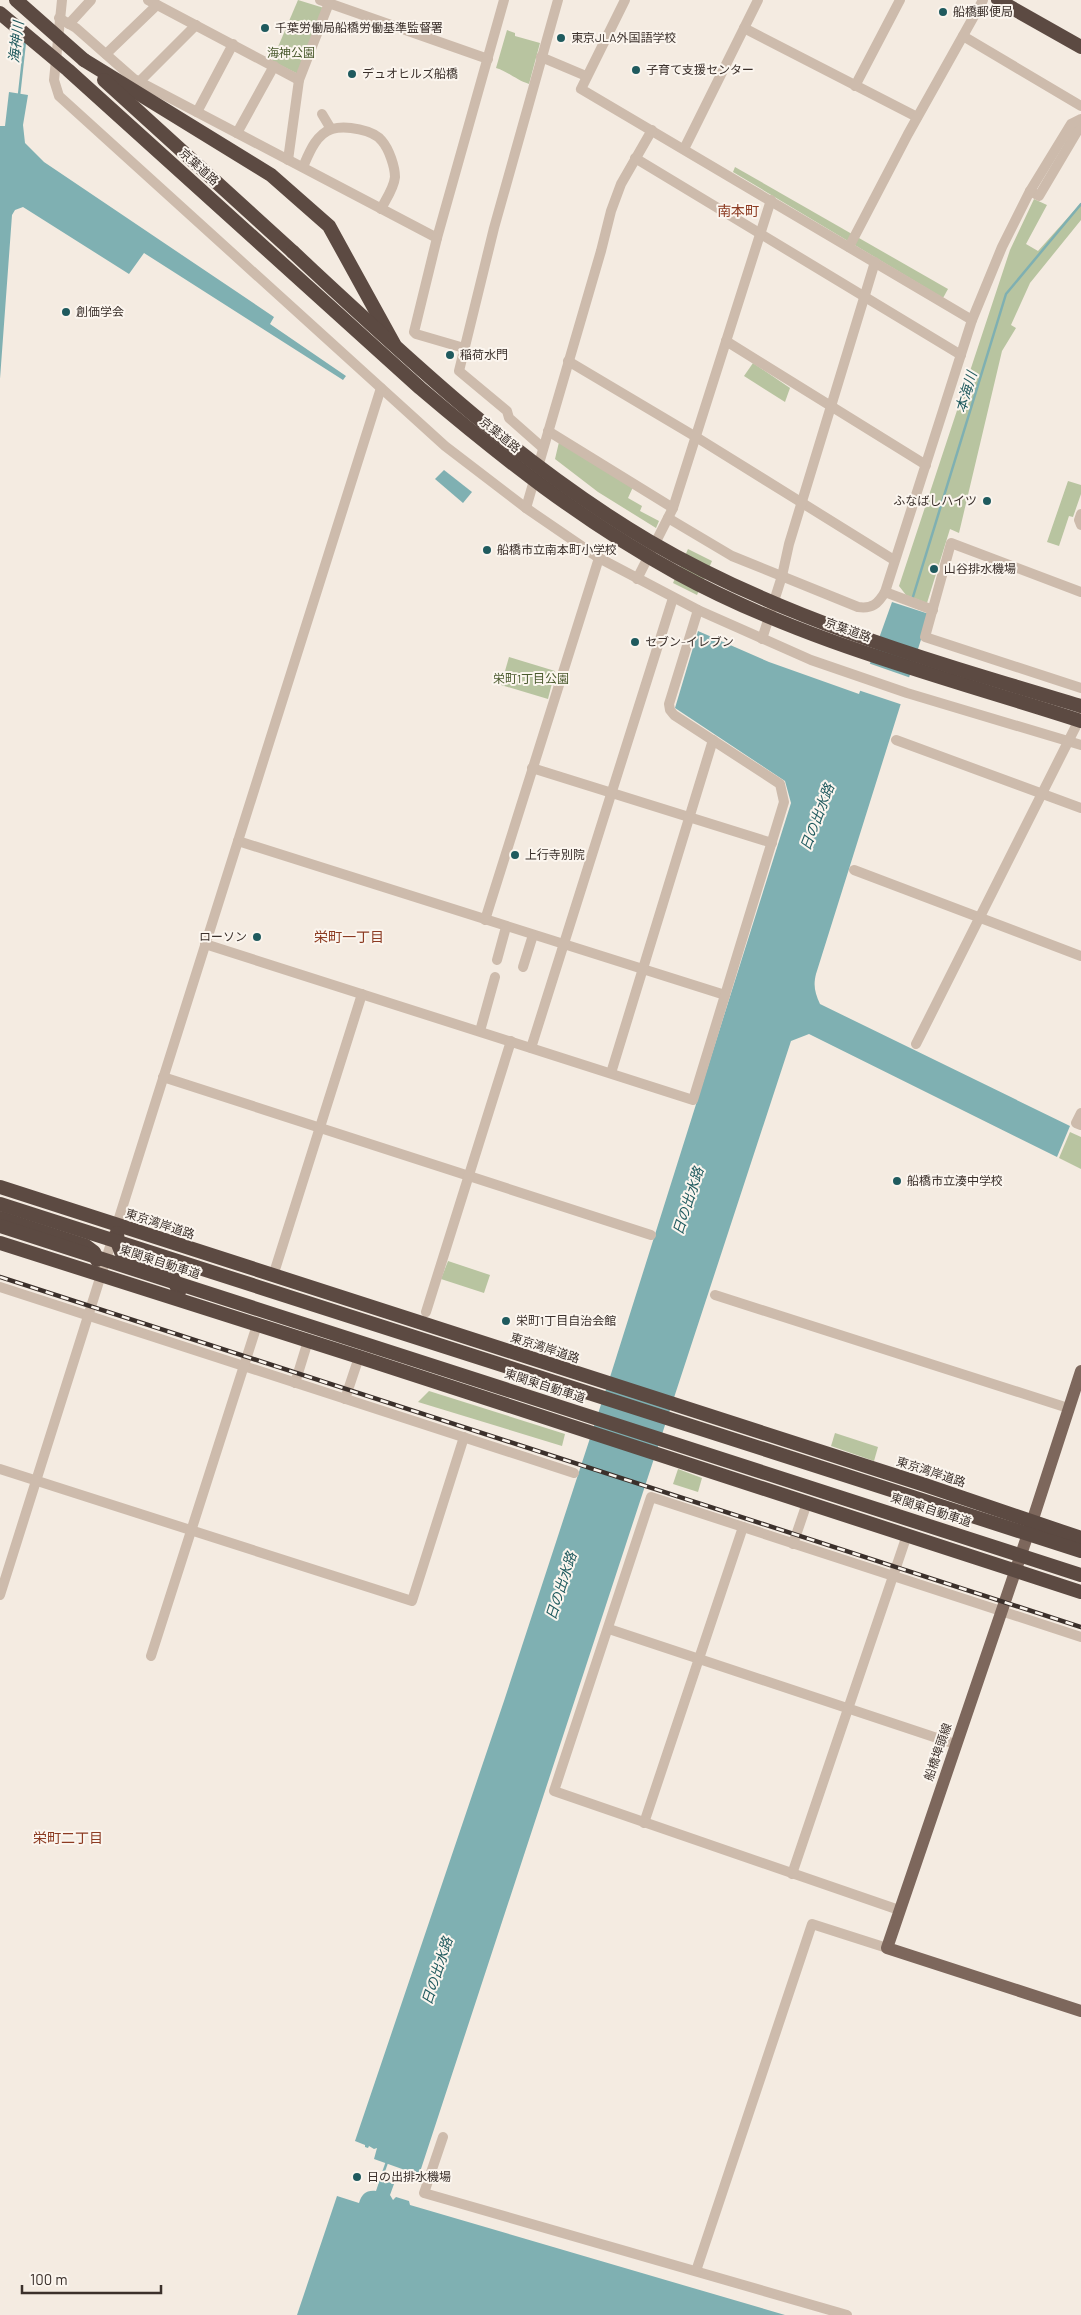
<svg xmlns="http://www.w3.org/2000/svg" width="1081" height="2315" viewBox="0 0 1081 2315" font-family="Barlow,'Noto Sans JP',sans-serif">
	<rect width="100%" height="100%" fill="#f4ebe1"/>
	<g fill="#b8c4a0">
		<polygon points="298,0 324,8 298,74 272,61"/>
		<path d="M507 30 515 33V36L540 43 529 84C516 80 509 72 496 68Z"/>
		<polygon points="735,167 948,289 943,298 733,172"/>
		<polygon points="1034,199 1047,205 1026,244 1038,251 1081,203 1081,220 1030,283 1011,325 1016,328 1002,351 959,533 950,529 927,603 906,595 899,586 1010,250"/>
		<polygon points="753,363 790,388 785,402 744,376"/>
		<polygon points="559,442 633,487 628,498 642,506 640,511 659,521 656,528 598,492 555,459"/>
		<polygon points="1068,481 1081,485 1081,494 1073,517 1069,516 1059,546 1047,542"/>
		<polygon points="688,549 712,561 697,595 673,583"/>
		<polygon points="509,657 555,671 548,699 501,685"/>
		<polygon points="1070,1132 1081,1137 1081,1169 1059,1158"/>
		<polygon points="448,1261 490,1275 484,1293 441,1279"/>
		<polygon points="429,1391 565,1434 562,1446 418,1402"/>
		<polygon points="835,1433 878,1447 874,1461 831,1446"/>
		<polygon points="678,1469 702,1478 698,1492 673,1484"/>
	</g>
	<g fill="#7fb0b2">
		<polygon points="9,92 28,95 23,125 25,143 44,162 274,317 270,324 346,376 343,380 144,253 129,274 23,207 15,210 12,215 0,379 0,126 5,126"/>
		<polygon points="444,470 472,492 463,503 435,479"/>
		<path d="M892 602 929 614 816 974C813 986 815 993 820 1004L1070 1126 1057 1157 809 1034 791 1041 419 2175 374 2159 377 2148 374 2149 369 2146 368 2148 365 2147V2145L355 2141 504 1701 611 1374 791 803 785 781 675 708 698 631 769 662 859 694Z"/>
		<path d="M380 2179 394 2184 390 2195 393 2200 396 2197 409 2201 410 2205 785 2315H297L337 2196 359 2203C362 2194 366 2190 376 2191Z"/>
	</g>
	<polygon fill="#f4ebe1" points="868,663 911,678 903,705 858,690"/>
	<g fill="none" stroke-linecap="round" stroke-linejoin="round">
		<g stroke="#7fb0b2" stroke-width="2.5">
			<polyline points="19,95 25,41"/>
			<polyline points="912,600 1006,294 1081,204"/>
			<polyline points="381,2179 387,2162"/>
		</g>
		<g stroke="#cdbbac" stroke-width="10">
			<polyline points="62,0 54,80 59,96 445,446 526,508 599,558 698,610 811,660 907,693 1081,745"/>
			<polyline points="148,0 299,80"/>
			<polyline points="320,0 488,59"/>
			<polyline points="625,0 581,89 972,320"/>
			<polyline points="59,18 76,28 134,79 437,238"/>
			<polyline points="69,24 91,0"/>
			<polyline points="744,28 917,117"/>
			<polyline points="963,36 1081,106"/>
			<polyline points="106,54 157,5"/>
			<polyline points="541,57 586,76"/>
			<polyline points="139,82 196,25"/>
			<polyline points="855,86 900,0"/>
			<polyline points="197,112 233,44"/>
			<polyline points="322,114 331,129"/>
			<polyline points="237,133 274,66"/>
			<polyline points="684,149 758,0"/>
			<polyline points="635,158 961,355"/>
			<polyline points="288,160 299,80 329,3"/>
			<path d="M303 167C309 153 316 134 332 129 346 125 374 130 382 141 389 149 395 167 395 177 394 188 386 199 381 209"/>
			<polyline points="1030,191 1039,196 1081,125"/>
			<polyline points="849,247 908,134 983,0"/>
			<polyline points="726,341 926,465"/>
			<polyline points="464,348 416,334 414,332 437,238 504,0"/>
			<polyline points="568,361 696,437 894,560"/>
			<polyline points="548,431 673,508"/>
			<polyline points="543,448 509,418 507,411 459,371 494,228 558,0"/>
			<polyline points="526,508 601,251 611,211 621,184 652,130"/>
			<polyline points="1081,514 1079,520 1081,525"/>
			<path d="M668 518 732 556 858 607C872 609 878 604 885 592L972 320 1002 247 1030 191 1071 124 1081 119"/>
			<polyline points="637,579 673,508 771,200"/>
			<polyline points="885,592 933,610"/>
			<polyline points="1081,592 951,543 925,637 1081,688"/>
			<polyline points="762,639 782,576 789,544 875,262"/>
			<polyline points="896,740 1081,808"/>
			<polyline points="532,768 772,843"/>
			<polyline points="238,841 725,995"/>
			<polyline points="854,870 1081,956"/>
			<polyline points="485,920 599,558"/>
			<polyline points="205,944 693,1100 784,802 780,784 674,715 670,710 669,704 698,610"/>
			<polyline points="497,960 506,927"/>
			<polyline points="523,967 533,935"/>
			<polyline points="480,1031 495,977"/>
			<polyline points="916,1044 1081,716"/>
			<polyline points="531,1048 673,598"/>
			<polyline points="611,1073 713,740"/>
			<polyline points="163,1077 651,1235"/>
			<polyline points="1081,1113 1076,1123 1081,1125"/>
			<polyline points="273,1276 362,994"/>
			<polyline points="0,1287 574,1473"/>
			<polyline points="715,1295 1068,1408"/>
			<polyline points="426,1312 511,1041"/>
			<polyline points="295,1383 308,1341"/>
			<polyline points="345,1399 359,1357"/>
			<polyline points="0,1469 412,1601 464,1437"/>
			<polyline points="793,1544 807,1503"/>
			<polyline points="0,1595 381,388"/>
			<polyline points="609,1629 955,1744"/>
			<polyline points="151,1656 257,1325"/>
			<polyline points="644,1823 743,1527"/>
			<polyline points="792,1874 907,1535"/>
			<polyline points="899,1910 554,1791 651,1497 1081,1637"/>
			<polyline points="443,2137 424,2193 847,2315"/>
			<polyline points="696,2271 812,1924 887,1948"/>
		</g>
		<polyline stroke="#7d675c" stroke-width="12" points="1081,1371 1032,1522 887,1948 1081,2011"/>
		<g stroke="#5c4a42" stroke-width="14">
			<polyline points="998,0 1081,47"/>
			<polyline points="84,60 271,175 329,226 394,344"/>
			<polyline points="104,80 293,252"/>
			<polyline points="0,1187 925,1485 1081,1538"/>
			<polyline points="0,1218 86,1246 94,1252 97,1260"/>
			<polyline points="117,1233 118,1244 121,1252 169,1269 179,1292"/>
			<polyline points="0,1243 359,1357 1081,1592"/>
		</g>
		<defs>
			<polyline id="rail" points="0,1277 1081,1627"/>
		</defs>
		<use href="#rail" stroke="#3b302b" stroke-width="4.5"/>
		<use href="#rail" stroke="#fbf5ee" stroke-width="2.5" stroke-dasharray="8" stroke-linecap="butt"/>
		<g stroke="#5c4a42" stroke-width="14">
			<polyline points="16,0 84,60"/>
			<path d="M0 13 68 70 420 388C501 457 584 522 677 573 803 642 945 677 1081 721"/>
			<path d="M293 252C405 356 517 463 649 541 782 619 934 662 1081 706"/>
			<polyline points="0,1204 1081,1551"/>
			<polyline points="0,1226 1081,1575"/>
		</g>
	</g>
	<g fill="#1f5a5e" stroke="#fbf5ee" stroke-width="2">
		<circle cx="943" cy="12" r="5"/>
		<circle cx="265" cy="28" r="5"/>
		<circle cx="561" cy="38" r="5"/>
		<circle cx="636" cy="70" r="5"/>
		<circle cx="352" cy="74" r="5"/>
		<circle cx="66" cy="312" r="5"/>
		<circle cx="450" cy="355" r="5"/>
		<circle cx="987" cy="501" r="5"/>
		<circle cx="487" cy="550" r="5"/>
		<circle cx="934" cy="569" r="5"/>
		<circle cx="635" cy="642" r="5"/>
		<circle cx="515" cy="855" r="5"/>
		<circle cx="257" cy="937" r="5"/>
		<circle cx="897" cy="1181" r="5"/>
		<circle cx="506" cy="1321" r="5"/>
		<circle cx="357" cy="2177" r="5"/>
	</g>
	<g text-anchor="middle" stroke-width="4" stroke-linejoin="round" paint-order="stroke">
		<g font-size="12" fill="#3b302b" stroke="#fbf5ee" text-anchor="start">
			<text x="953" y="16">船橋郵便局</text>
			<text x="275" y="32">千葉労働局船橋労働基準監督署</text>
			<text x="571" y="42">東京JLA外国語学校</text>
			<text x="646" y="74">子育て支援センター</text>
			<text x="362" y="78">デュオヒルズ船橋</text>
			<text x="76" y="316">創価学会</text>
			<text x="460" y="359">稲荷水門</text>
			<text x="977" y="505" text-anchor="end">ふなばしハイツ</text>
			<text x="497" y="554">船橋市立南本町小学校</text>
			<text x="944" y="573">山谷排水機場</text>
			<text x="645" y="646">セブン-イレブン</text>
			<text x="525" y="859">上行寺別院</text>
			<text x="247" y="941" text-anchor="end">ローソン</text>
			<text x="907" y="1185">船橋市立湊中学校</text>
			<text x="516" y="1325">栄町1丁目自治会館</text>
			<text x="367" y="2181">日の出排水機場</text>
		</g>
		<g font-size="12" fill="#4a5a2e" stroke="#fbf5ee">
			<text x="291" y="57">海神公園</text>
			<text x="531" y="683">栄町1丁目公園</text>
		</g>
		<g font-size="12" fill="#3b302b" stroke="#fbf5ee">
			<text transform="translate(199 167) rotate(42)" y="4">京葉道路</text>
			<text transform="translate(500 435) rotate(39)" y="4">京葉道路</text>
			<text transform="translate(848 630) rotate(20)" y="4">京葉道路</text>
			<text transform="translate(160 1224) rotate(18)" y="4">東京湾岸道路</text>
			<text transform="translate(160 1262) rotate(18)" y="4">東関東自動車道</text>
			<text transform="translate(545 1348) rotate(18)" y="4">東京湾岸道路</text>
			<text transform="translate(545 1386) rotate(18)" y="4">東関東自動車道</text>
			<text transform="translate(931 1472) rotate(18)" y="4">東京湾岸道路</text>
			<text transform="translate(931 1510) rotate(18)" y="4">東関東自動車道</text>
			<text transform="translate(938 1752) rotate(-71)" y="4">船橋埠頭線</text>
		</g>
		<g font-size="14" font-style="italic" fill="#1f5a5e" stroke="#fbf5ee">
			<text transform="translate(16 42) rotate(-83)" y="5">海神川</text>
			<text transform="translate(966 392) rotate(-73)" y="5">本海川</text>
			<text transform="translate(817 817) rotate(-69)" y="5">日の出水路</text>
			<text transform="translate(688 1201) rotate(-72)" y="5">日の出水路</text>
			<text transform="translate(561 1586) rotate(-72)" y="5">日の出水路</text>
			<text transform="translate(437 1971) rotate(-72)" y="5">日の出水路</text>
		</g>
		<g font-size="14" fill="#8c3b22" stroke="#fbf5ee">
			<text x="738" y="216">南本町</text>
			<text x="349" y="942">栄町一丁目</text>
			<text x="68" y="1843">栄町二丁目</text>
		</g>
	</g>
	<path d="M22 2285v8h139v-8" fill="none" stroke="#3b302b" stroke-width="2.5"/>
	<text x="30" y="2285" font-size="15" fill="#3b302b" stroke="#fbf5ee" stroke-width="4" paint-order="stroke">100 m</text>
</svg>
